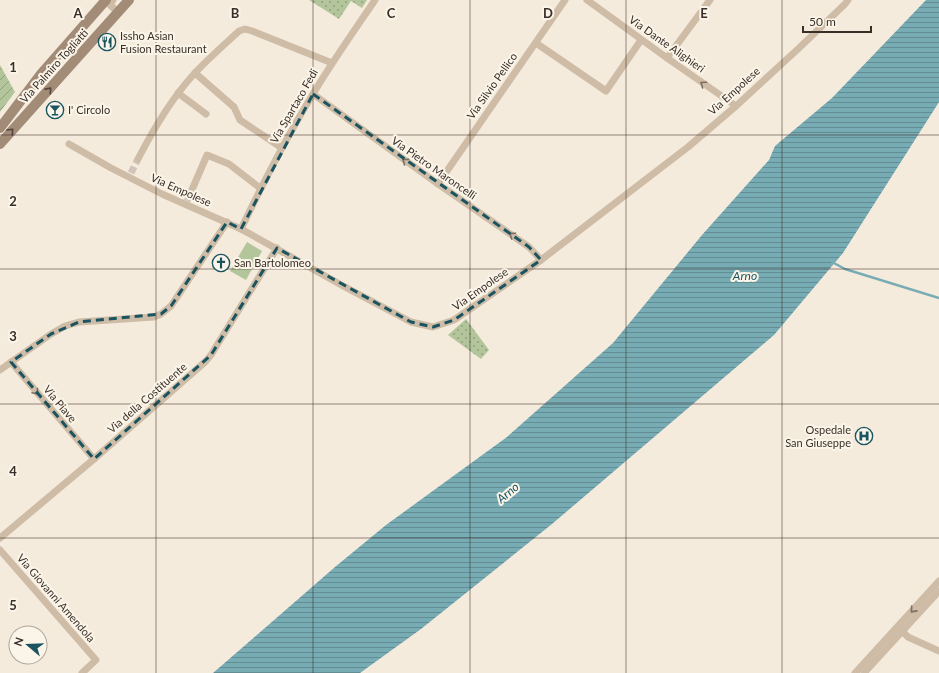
<svg xmlns="http://www.w3.org/2000/svg" width="939" height="673" viewBox="0 0 939 673" font-family="Lato,sans-serif">
	<defs>
		<pattern id="park-dots" width="8" height="8" patternUnits="userSpaceOnUse"><rect width="8" height="8" fill="#b3c59a"/><path d="M2 2h.1M6 6h.1" fill="none" stroke="#93a07e" stroke-width="1.8" stroke-linecap="round"/></pattern>
		<pattern id="garden-furrows" width="10" height="10" patternUnits="userSpaceOnUse"><rect width="10" height="10" fill="#b3c59a"/><path d="M-1 1l2-2M0 10L10 0M9 11l2-2" fill="none" stroke="#93a07e"/></pattern>
		<pattern id="water-rules" width="6" height="5" patternUnits="userSpaceOnUse"><rect width="6" height="5" fill="#78acb5"/><path d="M0 2.5h6" fill="none" stroke="#638c93"/></pattern>
	</defs>
	<rect width="100%" height="100%" fill="#f5ebdc"/>
	<g fill="url(#park-dots)">
		<polygon points="309,0 367,0 362,8 351,1 339,19"/>
		<polygon points="466,319 489,350 481,359 448,335"/>
	</g>
	<polygon fill="url(#garden-furrows)" points="0,65 15,92 0,112"/>
	<polygon fill="#b3c59a" points="247,242 262,251 246,280 230,271"/>
	<polygon fill="url(#water-rules)" points="926,0 939,0 939,102 843,253 774,335 552,524 421,629 360,673 213,673 335,567 386,525 507,437 613,343 702,235 769,160 775,146 832,98"/>
	<g fill="none" stroke-linecap="round" stroke-linejoin="round">
		<polyline stroke="#78acb5" stroke-width="2.5" points="832,262 845,269 939,298"/>
		<g stroke="#d0c5b8" stroke-width="7" stroke-dasharray="7 3.5" stroke-linecap="butt">
			<polyline points="131,173 138,159"/>
			<polyline points="187,201 191,192"/>
		</g>
		<g stroke="#cebca6" stroke-width="7">
			<polyline points="113,0 110,5 118,12"/>
			<polyline points="587,0 667,58 736,106"/>
			<polyline points="536,43 606,91 641,40"/>
			<polyline points="667,58 710,0"/>
			<polyline points="195,73 234,107 240,120 282,148"/>
			<polyline points="178,93 206,114"/>
			<polyline points="313,94 438,184 529,247 541,260"/>
			<polyline points="69,144 111,168 162,194 241,229 345,287 411,322 433,327 454,320 541,260 688,147 736,106 798,49 845,4 848,0"/>
			<path d="M138 159C154 128 171 99 194 74 208 59 224 45 239 31L245 29 252 31 332 63"/>
			<polyline points="438,184 565,0"/>
			<polyline points="191,192 207,155 229,164 260,188"/>
			<path d="M241 229C263 183 286 138 313 94 332 62 354 31 375 0"/>
			<polyline points="11,362 94,459"/>
			<polyline points="0,370 51,334 65,326 79,322 154,317 161,314 171,306 227,222"/>
			<polyline points="0,538 94,459 205,362 211,355 217,345 277,248"/>
			<polyline points="0,550 96,660 82,673"/>
			<polyline points="902,631 908,637 939,651"/>
			<polyline points="855,673 939,581"/>
			<polyline points="864,673 939,591"/>
		</g>
		<g stroke="#a28b77" stroke-width="10">
			<polyline points="0,128 41,74 106,0"/>
			<polyline points="0,144 129,0"/>
		</g>
	</g>
	<defs><path id="oneway-chevron" d="M-2-3.5L2.5 0L-2 3.5" fill="none" stroke-width="1.6" stroke-linecap="round" stroke-linejoin="round"/></defs>
	<g stroke="#7d6e61">
		<use href="#oneway-chevron" transform="translate(703 84) rotate(-145)"/>
		<use href="#oneway-chevron" transform="translate(405 161) rotate(-144)"/>
		<use href="#oneway-chevron" transform="translate(512 235) rotate(-146)"/>
		<use href="#oneway-chevron" transform="translate(36 392) rotate(50)"/>
		<use href="#oneway-chevron" transform="translate(913 610) rotate(132)"/>
	</g>
	<g stroke="#54463c">
		<use href="#oneway-chevron" transform="translate(49 90) rotate(-48)"/>
		<use href="#oneway-chevron" transform="translate(11 131) rotate(-47)"/>
	</g>
	<path fill="none" stroke="#195460" stroke-width="3" stroke-dasharray="8 5" stroke-linejoin="round" d="M313 94 529 247 541 260 454 320 433 327 411 322 277 248 211 355 94 459 11 362 51 334 79 322 161 314 171 306 227 222 241 229Z"/>
	<path fill="none" stroke="#3a2f28" stroke-width="1" stroke-opacity="0.55" d="M156 0V673M313 0V673M470 0V673M626 0V673M782 0V673M0 135H939M0 269H939M0 404H939M0 538H939"/>
	<defs>
		<symbol id="restaurant-ring" viewBox="-11 -11 22 22"><circle r="9.5" fill="#fbf5e9" stroke="#195460" stroke-width="1.5"/><path d="M-5-6h1v4h1v-4h1v4h1v-4h1v5L-1.5 .5V6h-2V.5L-5-1ZM5-6V6H3V1.5H1.5Q1.5-4 5-6Z" fill="#195460"/></symbol>
		<symbol id="bar-ring" viewBox="-11 -11 22 22"><circle r="9.5" fill="#fbf5e9" stroke="#195460" stroke-width="1.5"/><path d="M-6-5H6L.8 .8V4.5H3.5V6h-7V4.5H-.8V.8Z" fill="#195460"/></symbol>
		<symbol id="church-ring" viewBox="-11 -11 22 22"><circle r="9.5" fill="#fbf5e9" stroke="#195460" stroke-width="1.5"/><path d="M-1.2-6h2.4v3.5h3.3v2.4h-3.3V6h-2.4V-.1h-3.3v-2.4h3.3Z" fill="#195460"/></symbol>
		<symbol id="hospital-ring" viewBox="-11 -11 22 22"><circle r="9.5" fill="#fbf5e9" stroke="#195460" stroke-width="1.5"/><path d="M-5-5h3v3.5h4V-5h3V5h-3V1.5h-4V5h-3Z" fill="#195460"/></symbol>
	</defs>
	<g fill-rule="evenodd">
		<use href="#restaurant-ring" x="97" y="32" width="20" height="20"/>
		<use href="#bar-ring" x="45" y="100" width="20" height="20"/>
		<use href="#church-ring" x="211" y="253" width="20" height="20"/>
		<use href="#hospital-ring" x="854" y="426" width="20" height="20"/>
	</g>
	<g text-anchor="middle" stroke-width="4" stroke-linejoin="round" paint-order="stroke">
		<g font-size="11" fill="#3a2f28" stroke="#fbf5e9" text-anchor="start">
			<text x="120" y="40">Issho Asian<tspan x="120" dy="13">Fusion Restaurant</tspan></text>
			<text x="68" y="114">I' Circolo</text>
			<text x="234" y="267">San Bartolomeo</text>
			<text x="851" y="434" text-anchor="end">Ospedale<tspan x="851" dy="13">San Giuseppe</tspan></text>
		</g>
		<g font-size="11" fill="#3a2f28" stroke="#fbf5e9">
			<text transform="translate(667 44) rotate(35)" y="4">Via Dante Alighieri</text>
			<text transform="translate(54 66) rotate(-48)" y="4">Via Palmiro Togliatti</text>
			<text transform="translate(492 86) rotate(-55)" y="4">Via Silvio Pellico</text>
			<text transform="translate(734 91) rotate(-42)" y="4">Via Empolese</text>
			<text transform="translate(294 106) rotate(-60)" y="4">Via Spartaco Fedi</text>
			<text transform="translate(434 168) rotate(35)" y="4">Via Pietro Maroncelli</text>
			<text transform="translate(181 190) rotate(24)" y="4">Via Empolese</text>
			<text transform="translate(480 289) rotate(-35)" y="4">Via Empolese</text>
			<text transform="translate(147 398) rotate(-41)" y="4">Via della Costituente</text>
			<text transform="translate(60 404) rotate(50)" y="4">Via Piave</text>
			<text transform="translate(56 598) rotate(49)" y="4">Via Giovanni Amendola</text>
		</g>
		<g font-size="12" font-style="italic" fill="#195460" stroke="#fbf5e9">
			<text x="745" y="280">Arno</text>
			<text transform="translate(508 493) rotate(-40)" y="4">Arno</text>
		</g>
	</g>
	<g font-size="13" text-anchor="middle" font-weight="bold" fill="#3a2f28" stroke="#fbf5e9" stroke-width="4" stroke-linejoin="round" paint-order="stroke">
		<text x="78" y="18">A</text>
		<text x="235" y="18">B</text>
		<text x="391" y="18">C</text>
		<text x="548" y="18">D</text>
		<text x="704" y="18">E</text>
		<text x="13" y="72">1</text>
		<text x="13" y="206">2</text>
		<text x="13" y="341">3</text>
		<text x="13" y="476">4</text>
		<text x="13" y="610">5</text>
	</g>
	<g transform="translate(28 645) rotate(289)"><circle r="19" fill="#fbf5e9" stroke="#aea69c"/>
	<path d="M0-3L7 15L0 10L-7 15Z" fill="#195460"/>
	<text y="-6" font-size="11" font-weight="bold" text-anchor="middle" fill="#3a2f28">N</text>
	</g>
	<path d="M803 26v6h68v-6" fill="none" stroke="#3a2f28" stroke-width="2"/>
	<text x="809" y="26" font-size="12" fill="#3a2f28" stroke="#fbf5e9" stroke-width="3" paint-order="stroke">50 m</text>
</svg>
